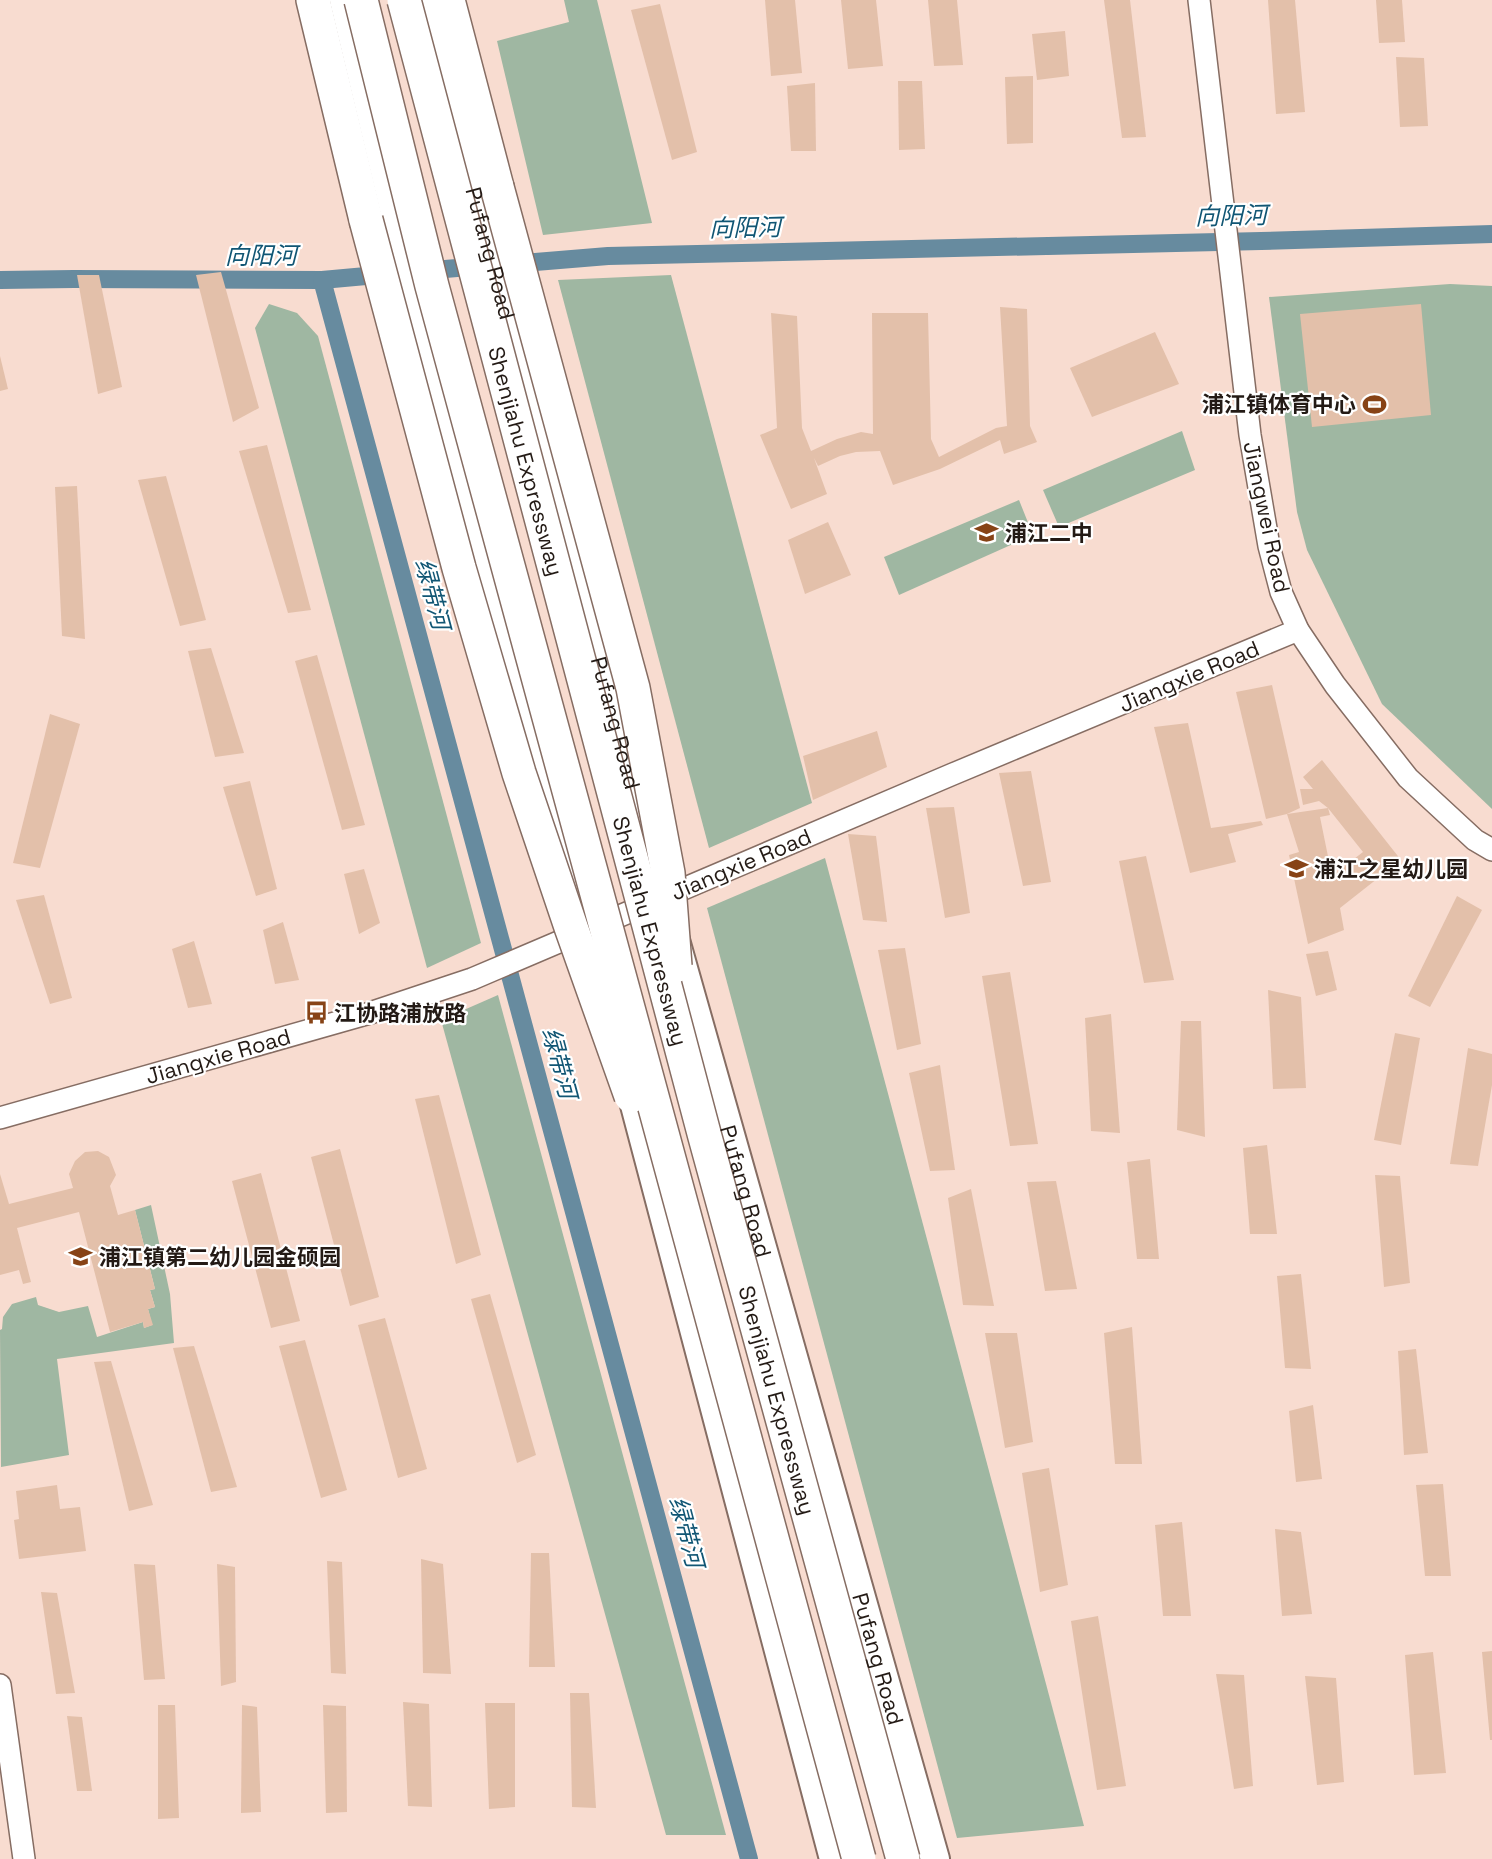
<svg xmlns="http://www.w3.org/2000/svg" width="1492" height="1859" viewBox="0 0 1492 1859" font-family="'Space Grotesk','Noto Sans SC',sans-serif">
	<rect width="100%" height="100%" fill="#f8dcd0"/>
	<g fill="#9fb7a2">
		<polygon points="564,0 597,0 652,223 543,235 497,41 569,22"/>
		<polygon points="671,275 812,803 709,848 558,280"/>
		<polygon points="1450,284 1492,286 1492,809 1382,704 1307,550 1297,512 1269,297"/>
		<polygon points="269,304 297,313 318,336 481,943 427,968 255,328"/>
		<polygon points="1182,431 1195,470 1059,527 1043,490"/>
		<polygon points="1019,500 1033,535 899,595 884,557"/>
		<polygon points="825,858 1084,1826 957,1838 707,908"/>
		<polygon points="498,995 726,1835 666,1835 441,1020"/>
		<polygon points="151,1205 170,1294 174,1343 57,1359 69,1455 1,1467 0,1330 2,1329 3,1317 12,1304 36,1297 38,1305 59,1312 88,1306 97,1337 143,1322 144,1328 152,1325 148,1309 155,1307 150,1290 155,1289 135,1210"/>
	</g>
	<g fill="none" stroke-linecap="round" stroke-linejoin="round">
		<g stroke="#678b9f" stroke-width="18">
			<polyline points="511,264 608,256 1261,241 1492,234"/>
			<polyline points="421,271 481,266"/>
			<polyline points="0,280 74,279 322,280 388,274"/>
			<polyline points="322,280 749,1859"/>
		</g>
	</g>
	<g fill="#e3c0aa" fill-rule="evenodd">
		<polygon points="765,0 795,0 802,73 771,76"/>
		<polygon points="841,0 876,0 883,66 848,69"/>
		<polygon points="928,0 957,0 963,65 934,66"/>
		<polygon points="1104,0 1130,0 1146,137 1122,138"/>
		<polygon points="1268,0 1295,0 1305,112 1276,114"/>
		<polygon points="1376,0 1402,0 1405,42 1379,43"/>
		<polygon points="660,4 697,152 672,160 631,10"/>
		<polygon points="1065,31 1069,76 1037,80 1032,34"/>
		<polygon points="1396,57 1424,58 1428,126 1400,127"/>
		<polygon points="1033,76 1033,143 1007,144 1005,77"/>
		<polygon points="898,81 922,81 925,149 899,150"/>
		<polygon points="815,83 816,151 791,151 787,86"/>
		<polygon points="221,272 259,408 233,422 196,275"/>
		<polygon points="77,275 99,275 122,387 98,394"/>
		<polygon points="1421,304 1431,415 1312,427 1300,314"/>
		<polygon points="1000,307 1027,309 1030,426 1037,442 1004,454 1000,440 940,469 893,485 880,451 856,452 840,456 818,466 814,458 827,494 791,509 760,435 777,428 771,313 797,316 802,428 811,451 837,439 861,432 873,434 872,313 928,313 931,439 939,457 996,428 1007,426"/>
		<polygon points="1155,332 1179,384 1092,417 1070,368"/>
		<polygon points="0,356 8,389 0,391"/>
		<polygon points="267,445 311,610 288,613 239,451"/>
		<polygon points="166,476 206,620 180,626 138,480"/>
		<polygon points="77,486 85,639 62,636 55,487"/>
		<polygon points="828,522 851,575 805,594 788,540"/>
		<polygon points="211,648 244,753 215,757 188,651"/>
		<polygon points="317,655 365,825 342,830 295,661"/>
		<polygon points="1272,685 1300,808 1287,814 1266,819 1236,692"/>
		<polygon points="50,714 80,724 40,868 13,863"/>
		<polygon points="1188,723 1211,828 1261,821 1263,825 1228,834 1236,862 1190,873 1154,727"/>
		<polygon points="877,731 887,767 813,800 803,756"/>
		<path d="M1322 760 1401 860 1340 908 1344 930 1308 944 1289 855 1299 852 1287 814 1328 808 1319 801 1303 805 1300 789H1313L1303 777ZM1328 808 1363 852 1332 876 1320 817 1330 815Z"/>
		<polygon points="1031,771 1051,882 1023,886 999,773"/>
		<polygon points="250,781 277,889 256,896 223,787"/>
		<polygon points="954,807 970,913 945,918 926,808"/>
		<polygon points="848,834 876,836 887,922 863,920"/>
		<polygon points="1146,856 1174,980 1144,983 1119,861"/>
		<polygon points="364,869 380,923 359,934 344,874"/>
		<polygon points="44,895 72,998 50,1004 16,900"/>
		<polygon points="1457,896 1482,910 1430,1007 1408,996"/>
		<polygon points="283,922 299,980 275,984 263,930"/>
		<polygon points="194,941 212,1004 188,1008 172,949"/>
		<polygon points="905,948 921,1044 897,1050 878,950"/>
		<polygon points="1328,951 1337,990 1316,996 1306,954"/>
		<polygon points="1010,972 1038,1144 1010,1146 982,976"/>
		<polygon points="1268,990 1301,997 1306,1088 1273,1089"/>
		<polygon points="1111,1014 1120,1133 1091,1131 1085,1018"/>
		<polygon points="1181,1021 1201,1021 1205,1137 1177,1130"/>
		<polygon points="1395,1033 1420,1038 1401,1145 1374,1140"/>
		<polygon points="1468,1048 1492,1054 1492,1085 1478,1166 1450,1164"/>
		<polygon points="940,1065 955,1170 930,1171 909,1073"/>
		<polygon points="439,1095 481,1255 456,1264 415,1099"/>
		<polygon points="1267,1145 1277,1234 1250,1234 1243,1148"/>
		<polygon points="340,1149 379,1297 350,1306 311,1157"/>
		<polygon points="98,1151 109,1157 116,1175 110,1186 118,1215 135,1210 155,1289 150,1290 155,1307 148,1309 153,1325 144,1328 143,1322 110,1332 79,1212 17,1228 31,1282 23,1284 19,1270 0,1275 0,1174 9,1204 73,1188 69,1174 75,1161 85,1152"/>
		<polygon points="1150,1159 1159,1259 1137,1259 1127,1162"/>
		<polygon points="261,1173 300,1321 271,1328 232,1181"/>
		<polygon points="1375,1175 1400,1176 1410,1283 1384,1287"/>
		<polygon points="1056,1181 1077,1289 1045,1291 1027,1182"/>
		<polygon points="971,1189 994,1306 963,1305 948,1198"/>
		<polygon points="1301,1274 1311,1369 1285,1368 1277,1276"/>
		<polygon points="490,1294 536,1455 517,1463 471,1299"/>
		<polygon points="385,1318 427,1469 398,1478 358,1325"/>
		<polygon points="1132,1327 1142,1464 1115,1464 1104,1333"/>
		<polygon points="985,1333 1017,1333 1033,1442 1005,1448"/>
		<polygon points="305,1340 347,1490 321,1498 279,1346"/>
		<polygon points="194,1346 237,1487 211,1492 173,1348"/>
		<polygon points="1416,1349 1428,1453 1404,1455 1398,1351"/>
		<polygon points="111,1361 153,1505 129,1511 94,1362"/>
		<polygon points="1313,1405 1322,1479 1296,1482 1289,1411"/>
		<polygon points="1049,1468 1068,1585 1040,1592 1022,1473"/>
		<polygon points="1443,1484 1451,1576 1425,1576 1416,1485"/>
		<polygon points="57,1485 60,1509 80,1507 86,1551 19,1559 14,1520 19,1519 16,1491"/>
		<polygon points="1182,1522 1191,1616 1163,1616 1155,1525"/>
		<polygon points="1275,1529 1301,1532 1312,1614 1282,1616"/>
		<polygon points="531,1553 549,1553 555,1667 529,1667"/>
		<polygon points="421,1559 443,1564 451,1674 423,1673"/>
		<polygon points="327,1561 342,1562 346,1674 331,1673"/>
		<polygon points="134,1564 155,1565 165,1679 144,1680"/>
		<polygon points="217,1564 235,1567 236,1682 221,1686"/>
		<polygon points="41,1592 57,1593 75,1693 56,1694"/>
		<polygon points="1098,1616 1126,1786 1097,1790 1071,1621"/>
		<polygon points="1492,1651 1492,1740 1490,1740 1482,1652"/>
		<polygon points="1433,1652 1446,1773 1414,1775 1405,1655"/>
		<polygon points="1216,1674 1244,1675 1253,1786 1234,1789"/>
		<polygon points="1305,1676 1336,1678 1344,1782 1317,1785"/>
		<polygon points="570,1693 589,1693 596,1808 572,1807"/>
		<polygon points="403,1702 429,1704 432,1807 408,1806"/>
		<polygon points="485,1703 515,1703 515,1807 489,1809"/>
		<polygon points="158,1705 175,1705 179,1818 158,1819"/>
		<polygon points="242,1705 257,1707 261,1812 241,1813"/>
		<polygon points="323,1705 346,1706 347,1812 326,1813"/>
		<polygon points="67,1716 82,1717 92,1791 77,1791"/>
	</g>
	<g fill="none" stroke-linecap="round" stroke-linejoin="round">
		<defs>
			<g id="street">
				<polyline points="1199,0 1250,435 1269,546 1281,592 1298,630 1335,685 1408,778 1475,840 1492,850"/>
				<polyline points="0,1118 370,1013 472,979 953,774 1298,630"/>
				<polyline points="0,1685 24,1859"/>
			</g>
			<g id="secondary">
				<polyline points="344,0 400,234 595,955"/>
				<path id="s1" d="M423 0 649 847"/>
				<path id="s2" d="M675 940 935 1859"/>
				<polyline points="627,1075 834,1859"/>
			</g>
			<g id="highway">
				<polyline points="313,0 366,220"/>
				<polyline points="448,0 497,187"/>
			</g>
		</defs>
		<use href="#street" stroke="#866d63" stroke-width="24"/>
		<use href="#secondary" stroke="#866d63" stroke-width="32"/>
		<use href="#highway" stroke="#866d63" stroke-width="36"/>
		<use href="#street" stroke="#fff" stroke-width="21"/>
		<use href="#secondary" stroke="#fff" stroke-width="28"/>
		<use href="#highway" stroke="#fff" stroke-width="33"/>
		<defs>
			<g id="highway-bridge">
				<polyline points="361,0 432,286 859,1859"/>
				<path id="s3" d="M404 0 705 1137 903 1859"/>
				<polyline points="497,187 633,688 668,873 675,966"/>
				<polyline points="366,220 459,568 519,773 571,927 631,1096"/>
			</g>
		</defs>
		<use href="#highway-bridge" stroke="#866d63" stroke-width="36" stroke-linecap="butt"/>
		<use href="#highway-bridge" stroke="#fff" stroke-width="33"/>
	</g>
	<defs>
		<symbol id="stadium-bare" viewBox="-9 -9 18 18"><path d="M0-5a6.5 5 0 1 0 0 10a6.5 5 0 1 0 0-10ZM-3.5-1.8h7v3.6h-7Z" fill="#874316" stroke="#fff" stroke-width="2.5" paint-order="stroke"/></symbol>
		<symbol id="school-bare" viewBox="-9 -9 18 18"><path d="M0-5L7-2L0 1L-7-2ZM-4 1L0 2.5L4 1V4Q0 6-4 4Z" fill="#874316" stroke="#fff" stroke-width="2.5" paint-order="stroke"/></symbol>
		<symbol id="bus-bare" viewBox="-9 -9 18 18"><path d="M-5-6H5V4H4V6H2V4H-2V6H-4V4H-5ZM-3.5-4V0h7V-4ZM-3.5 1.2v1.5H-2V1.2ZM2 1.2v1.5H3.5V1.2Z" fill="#874316" stroke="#fff" stroke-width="2.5" paint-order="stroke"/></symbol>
	</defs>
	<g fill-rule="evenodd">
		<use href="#stadium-bare" x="1358" y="388" width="33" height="33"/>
		<use href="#school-bare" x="970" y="516" width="33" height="33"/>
		<use href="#school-bare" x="1280" y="852" width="33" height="33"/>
		<use href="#bus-bare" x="300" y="996" width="33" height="33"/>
		<use href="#school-bare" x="64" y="1240" width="33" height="33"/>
	</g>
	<g text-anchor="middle" stroke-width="4.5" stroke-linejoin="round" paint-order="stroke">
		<g font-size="22" fill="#231a15" stroke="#fff">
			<text dy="8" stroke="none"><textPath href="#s1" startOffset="262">Pufang Road</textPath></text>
			<text dy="8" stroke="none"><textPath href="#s3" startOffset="477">Shenjiahu Expressway</textPath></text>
			<text transform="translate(1267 517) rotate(78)" y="8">Jiangwei Road</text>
			<text transform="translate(1189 676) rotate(-23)" y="8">Jiangxie Road</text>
			<text dy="8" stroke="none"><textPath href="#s1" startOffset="748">Pufang Road</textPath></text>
			<text transform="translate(741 864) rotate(-23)" y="8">Jiangxie Road</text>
			<text dy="8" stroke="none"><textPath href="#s3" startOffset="963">Shenjiahu Expressway</textPath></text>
			<text transform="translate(218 1056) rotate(-16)" y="8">Jiangxie Road</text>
			<text dy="8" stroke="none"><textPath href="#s2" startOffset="261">Pufang Road</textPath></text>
			<text dy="8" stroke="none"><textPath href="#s3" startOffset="1449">Shenjiahu Expressway</textPath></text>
			<text dy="8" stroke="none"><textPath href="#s2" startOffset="747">Pufang Road</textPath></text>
		</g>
		<g font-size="22" font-weight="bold" fill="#231a15" stroke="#fff" text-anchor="start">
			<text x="1356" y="412" text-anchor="end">浦江镇体育中心</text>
			<text x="1005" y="541">浦江二中</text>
			<text x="1314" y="877">浦江之星幼儿园</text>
			<text x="334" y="1021">江协路浦放路</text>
			<text x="99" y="1265">浦江镇第二幼儿园金硕园</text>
		</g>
		<g font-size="24" font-style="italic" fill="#115674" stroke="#fff">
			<text transform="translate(1231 216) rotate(-1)" y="8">向阳河</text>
			<text transform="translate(745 228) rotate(-1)" y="8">向阳河</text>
			<text x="261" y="264">向阳河</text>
			<text transform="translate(432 594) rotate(75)" y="8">绿带河</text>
			<text transform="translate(559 1063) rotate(75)" y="8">绿带河</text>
			<text transform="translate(686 1532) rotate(75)" y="8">绿带河</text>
		</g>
	</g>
</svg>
